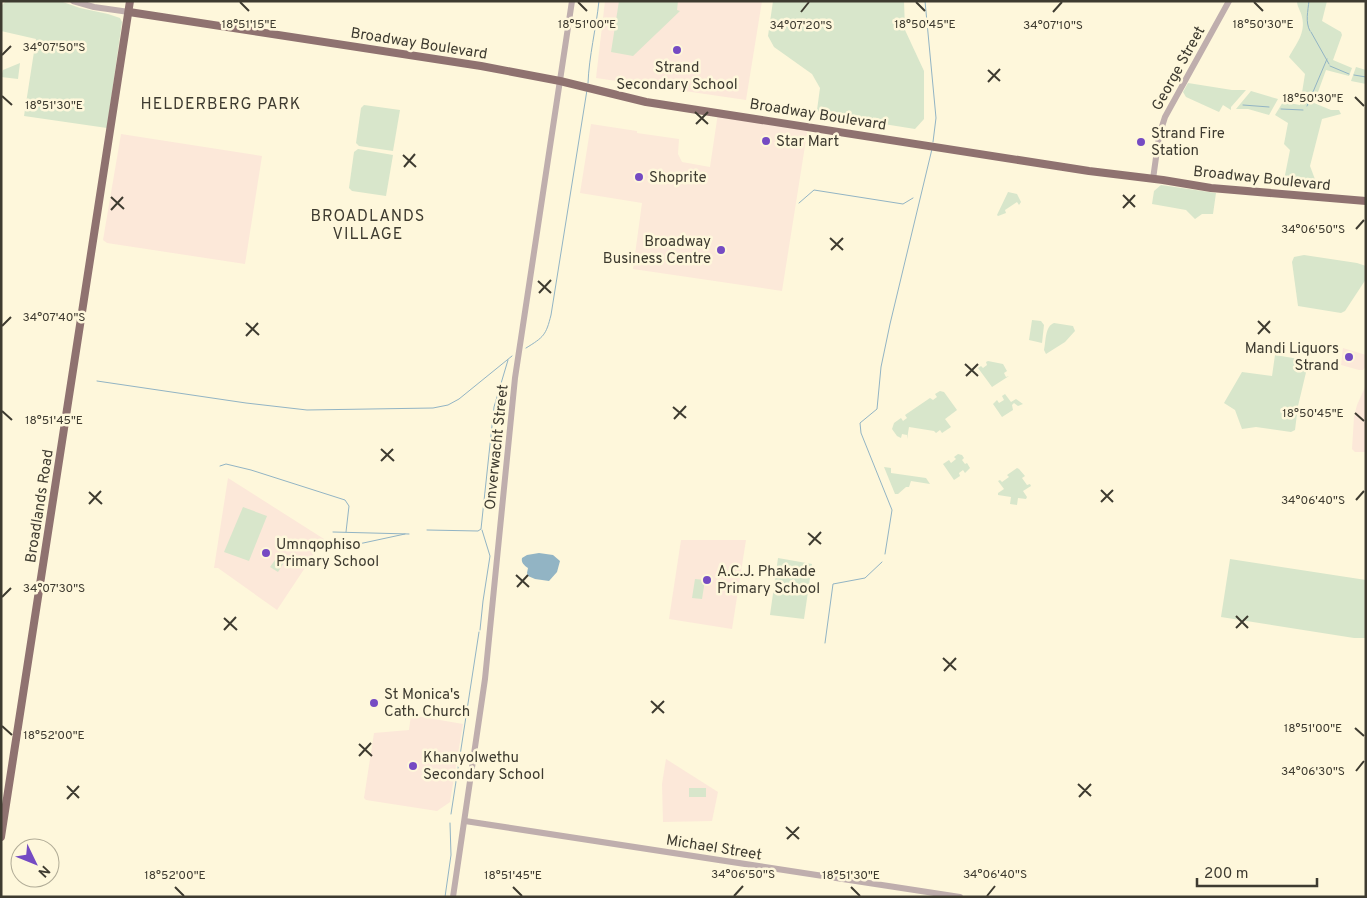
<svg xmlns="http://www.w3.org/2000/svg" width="1367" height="898" viewBox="0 0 1367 898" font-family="Overpass,sans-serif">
	<rect width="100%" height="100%" fill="#fef7db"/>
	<g fill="#fce9d9">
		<polygon points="718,113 808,127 782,291 633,269 642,203 580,193 591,124 637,131 637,133 679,139 678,154 682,162 710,167"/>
		<polygon points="1343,348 1366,355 1366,366 1363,370 1359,370 1341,365"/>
	</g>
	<g fill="#fce8d9">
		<polygon points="605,1 762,1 746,100 596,78"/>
		<polygon points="121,134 262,156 245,264 107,243 103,240"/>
		<polygon points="1366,385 1366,452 1355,452 1352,449 1354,417 1357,405"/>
		<polygon points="228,478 324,539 277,610 218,568 214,568"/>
		<polygon points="681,540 746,540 732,629 669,619"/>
		<polygon points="411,715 463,724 450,802 437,811 366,800 364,798 374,733 409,730"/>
		<polygon points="666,759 718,792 712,821 663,822 662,784"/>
	</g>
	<g fill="#d8e6cb">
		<polygon points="6,1 60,1 80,8 108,14 120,18 122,22 107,128 24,116 36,39 1,31 1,6"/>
		<polygon points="619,1 678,1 677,10 680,11 633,56 611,52"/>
		<polygon points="773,1 904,1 905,30 924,71 924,119 915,129 821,114 817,110 820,88 812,74 774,47 768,36"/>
		<path d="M1297 1H1327L1322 21 1341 32 1342 35 1333 60 1352 68 1349 76 1326 70 1314 103 1331 110H1339L1341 114 1322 119 1310 166 1319 190 1283 185 1290 150 1284 144 1288 123 1275 115 1283 102 1300 105 1305 74 1289 57C1296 44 1306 33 1302 17 1301 11 1297 7 1297 1Z"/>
		<polygon points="20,63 18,79 1,77 3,70"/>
		<polygon points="1356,67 1366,70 1366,84 1351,81"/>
		<polygon points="1188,83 1232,90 1246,90 1231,107 1231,110 1223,105 1219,112 1186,97 1183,92"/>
		<polygon points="1251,91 1278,99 1269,115 1248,109 1236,109"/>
		<polygon points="364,105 400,110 393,151 359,146 356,143 361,108"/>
		<polygon points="358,149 393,155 386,196 352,191 349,188 354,152"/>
		<polygon points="1161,185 1216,193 1213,214 1202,214 1195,219 1186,210 1152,204 1154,191"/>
		<polygon points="1008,192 1017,194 1021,202 1019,205 1017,202 1005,210 1006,213 998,216 997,215"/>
		<polygon points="1304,255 1357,263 1366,266 1366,279 1345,311 1341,313 1298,306 1292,262 1294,257"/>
		<polygon points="1032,320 1041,321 1044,325 1042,343 1029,340"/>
		<path d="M1054 323 1073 326 1075 331 1065 342 1046 354 1044 350C1046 341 1045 326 1054 323Z"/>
		<polygon points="1275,355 1305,360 1308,364 1298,406 1295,430 1291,432 1256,427 1242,429 1235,410 1224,403 1242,372 1272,376"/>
		<polygon points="988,361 1003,364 1007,371 1004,373 1006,377 1009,376 992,387 978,368 981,366 983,368 987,365 986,362"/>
		<polygon points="940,391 944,392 957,410 945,419 951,427 942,433 940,430 936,433 934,431 909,427 907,439 907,435 902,434 901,438 897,436 892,429 894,423 901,418 903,421 907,418 905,415 930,398 933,400 937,397 935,394"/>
		<polygon points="1005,394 1011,402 1016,399 1023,404 1018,406 1014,403 1012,405 1013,410 1002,417 993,404 997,400 999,403 1004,400 1002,396"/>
		<polygon points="958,454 962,455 964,458 962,460 965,464 967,463 970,468 965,473 963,470 959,473 960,476 954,480 943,464 949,460 951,463 956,459 954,457"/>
		<polygon points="884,467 891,468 891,473 926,478 930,484 911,481 909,487 906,487 898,494 895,494"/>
		<polygon points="1017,468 1019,469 1025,476 1022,478 1027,485 1030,484 1031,486 1023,491 1027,497 1026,499 1018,498 1017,505 1010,504 1011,497 998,495 998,493 1004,489 998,481 1000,480 1002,482 1009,477 1007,475"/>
		<polygon points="243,507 267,516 249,561 224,552"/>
		<polygon points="280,553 287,558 278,572 270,567"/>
		<polygon points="778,558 812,564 804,619 770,615"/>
		<polygon points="1230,559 1366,580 1366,638 1354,638 1221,617"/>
		<polygon points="695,579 705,580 702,599 692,598"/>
		<rect x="689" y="788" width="17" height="9"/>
	</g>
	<path fill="#92b4c4" d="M539 553 553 555 560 561 557 572 549 581 535 579 528 576 527 573 528 568C524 565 521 563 522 558L527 555Z"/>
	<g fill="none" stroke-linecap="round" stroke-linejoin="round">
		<g stroke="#92b4c4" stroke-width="1">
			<polyline points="925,1 936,118 933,142"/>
			<path d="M1309 1C1308 11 1305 22 1310 31"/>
			<polyline points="1311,32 1329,64"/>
			<polyline points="1330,66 1349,74"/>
			<polyline points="1354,75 1366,77"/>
			<path d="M588 83C589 56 596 29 599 1"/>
			<polyline points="1243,105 1269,107"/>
			<polyline points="1307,106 1327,59"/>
			<polyline points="1281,109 1303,110"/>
			<polyline points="799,203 814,190 903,204 913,198"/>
			<path d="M526 348C544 337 546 335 551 315L587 90"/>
			<polyline points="97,381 246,403 307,410 433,408 448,405 459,399 512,356"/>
			<polyline points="220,466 226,464 251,470 345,500 349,506 346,532"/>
			<polyline points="427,530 478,531 481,529 494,407 508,360"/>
			<polyline points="333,532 409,534"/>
			<polyline points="354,545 405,534"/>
			<polyline points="885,554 892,510 861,433 860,423 877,409 881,367 890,324 932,149"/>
			<polyline points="480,630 483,601 490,556 482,530"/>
			<polyline points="825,643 833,584 865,578 882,562"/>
			<polyline points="451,814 479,632"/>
			<polyline points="445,897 451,855 450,823"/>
		</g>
		<g stroke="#bfaead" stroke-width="6">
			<polyline points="73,1 94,7 129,12"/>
			<polyline points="1153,179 1159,136 1165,117 1229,1"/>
			<polyline points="465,821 960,897"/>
			<polyline points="453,897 485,679 515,378 572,1"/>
		</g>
		<g stroke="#8f7270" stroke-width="8">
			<polyline points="129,12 481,66 560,81 646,102 1089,171 1163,180 1211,188 1366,201"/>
			<polyline points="1,837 130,1"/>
		</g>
	</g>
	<path fill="none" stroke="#3e3b30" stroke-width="2" d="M240 2 249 11M578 2 587 11M916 2 925 11M1254 2 1263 11M801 12 809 2M1053 12 1062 2M2 55 11 46M988 70 1000 81M988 82 1000 69M2 96 12 105M1355 97 1364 106M695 112 708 124M696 124 708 112M403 155 416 167M404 167 415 154M1123 195 1135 207M111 197 124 209M1123 208 1135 195M111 210 123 197M1356 229 1364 220M830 238 843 250M831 250 843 238M538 281 551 293M539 293 551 280M1258 321 1270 333M246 323 259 335M2 326 11 317M1258 334 1270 321M246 336 258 323M965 364 978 376M966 376 978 364M673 407 686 418M2 411 12 420M1355 413 1364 421M674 419 686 406M381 449 394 461M381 461 393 449M1101 490 1113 502M89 492 102 504M1356 500 1364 491M1101 502 1113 490M89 504 101 491M808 533 821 544M809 545 821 532M516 575 529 587M517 587 528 575M2 597 11 588M1236 616 1248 628M224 618 237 630M1236 628 1248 616M224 630 236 617M943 658 956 670M944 671 956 658M651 701 664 713M652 713 664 701M2 726 12 735M1355 728 1364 736M359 744 372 756M359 756 371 743M1356 771 1364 761M1078 784 1091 796M67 786 79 798M1079 797 1091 784M67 799 79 786M786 827 799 839M787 839 799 827M175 887 184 896M513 887 522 896M851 887 860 896M734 896 743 886M987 896 995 886"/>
	<g fill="#754bc3" stroke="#fef7db" stroke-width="2">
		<circle cx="677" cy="50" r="5"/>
		<circle cx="766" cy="141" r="5"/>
		<circle cx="1141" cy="142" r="5"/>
		<circle cx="639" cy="177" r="5"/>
		<circle cx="721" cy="250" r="5"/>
		<circle cx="1349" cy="357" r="5"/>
		<circle cx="266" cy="553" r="5"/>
		<circle cx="707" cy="580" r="5"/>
		<circle cx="374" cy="703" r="5"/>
		<circle cx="413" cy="766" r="5"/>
	</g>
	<g text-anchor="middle" stroke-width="5" stroke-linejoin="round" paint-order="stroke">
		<g font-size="15" fill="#3e3b30" stroke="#fef7db">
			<text transform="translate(419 43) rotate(9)" y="5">Broadway Boulevard</text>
			<text transform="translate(1178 68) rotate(-61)" y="5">George Street</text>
			<text transform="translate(818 114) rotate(9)" y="5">Broadway Boulevard</text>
			<text transform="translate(1262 178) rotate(6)" y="5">Broadway Boulevard</text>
			<text transform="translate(496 447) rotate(-84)" y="5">Onverwacht Street</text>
			<text transform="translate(39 506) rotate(-81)" y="5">Broadlands Road</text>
			<text transform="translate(714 847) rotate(9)" y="5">Michael Street</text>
		</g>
		<g font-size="15" fill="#3e3b30" stroke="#fef7db" text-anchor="start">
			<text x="677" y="72" text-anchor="middle">Strand<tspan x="677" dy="17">Secondary School</tspan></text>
			<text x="1151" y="138">Strand Fire<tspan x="1151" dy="17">Station</tspan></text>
			<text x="776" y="146">Star Mart</text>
			<text x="649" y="182">Shoprite</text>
			<text x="711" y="246" text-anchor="end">Broadway<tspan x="711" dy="17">Business Centre</tspan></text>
			<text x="1339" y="353" text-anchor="end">Mandi Liquors<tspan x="1339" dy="17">Strand</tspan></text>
			<text x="276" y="549">Umnqophiso<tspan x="276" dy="17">Primary School</tspan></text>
			<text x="717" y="576">A.C.J. Phakade<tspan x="717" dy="17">Primary School</tspan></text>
			<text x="384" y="699">St Monica's<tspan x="384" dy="17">Cath. Church</tspan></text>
			<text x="423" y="762">Khanyolwethu<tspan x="423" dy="17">Secondary School</tspan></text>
		</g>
		<g font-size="16" letter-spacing="1" fill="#3e3b30" stroke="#fef7db">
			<text x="221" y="109">HELDERBERG PARK</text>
			<text x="368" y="221">BROADLANDS<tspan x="368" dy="18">VILLAGE</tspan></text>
		</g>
	</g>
	<g font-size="12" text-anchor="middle" fill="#3e3b30" stroke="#fef7db" stroke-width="5" stroke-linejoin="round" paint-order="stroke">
		<text x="249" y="28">18°51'15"E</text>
		<text x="925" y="28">18°50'45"E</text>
		<text x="1263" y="28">18°50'30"E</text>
		<text x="587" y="28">18°51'00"E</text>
		<text x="801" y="29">34°07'20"S</text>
		<text x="1053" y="29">34°07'10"S</text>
		<text x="54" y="51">34°07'50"S</text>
		<text x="1313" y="102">18°50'30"E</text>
		<text x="54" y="109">18°51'30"E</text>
		<text x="1313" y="233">34°06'50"S</text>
		<text x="54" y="321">34°07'40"S</text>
		<text x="1313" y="417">18°50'45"E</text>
		<text x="54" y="424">18°51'45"E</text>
		<text x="1313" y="504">34°06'40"S</text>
		<text x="54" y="592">34°07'30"S</text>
		<text x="1313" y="732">18°51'00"E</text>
		<text x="54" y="739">18°52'00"E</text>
		<text x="1313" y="775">34°06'30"S</text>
		<text x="743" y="878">34°06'50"S</text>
		<text x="995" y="878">34°06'40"S</text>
		<text x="175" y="879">18°52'00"E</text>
		<text x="513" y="879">18°51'45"E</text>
		<text x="851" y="879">18°51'30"E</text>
	</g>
	<rect width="1367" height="898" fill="none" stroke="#3e3b30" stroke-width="5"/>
	<g transform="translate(35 863) rotate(133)"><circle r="24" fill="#fef7db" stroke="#b1ac97"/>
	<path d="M0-4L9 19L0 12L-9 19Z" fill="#754bc3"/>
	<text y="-8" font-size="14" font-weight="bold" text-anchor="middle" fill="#3e3b30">N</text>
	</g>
	<path d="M1197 878v8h120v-8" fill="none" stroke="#3e3b30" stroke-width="2.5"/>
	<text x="1204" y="878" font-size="15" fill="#3e3b30" stroke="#fef7db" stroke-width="4" paint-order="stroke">200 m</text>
</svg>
